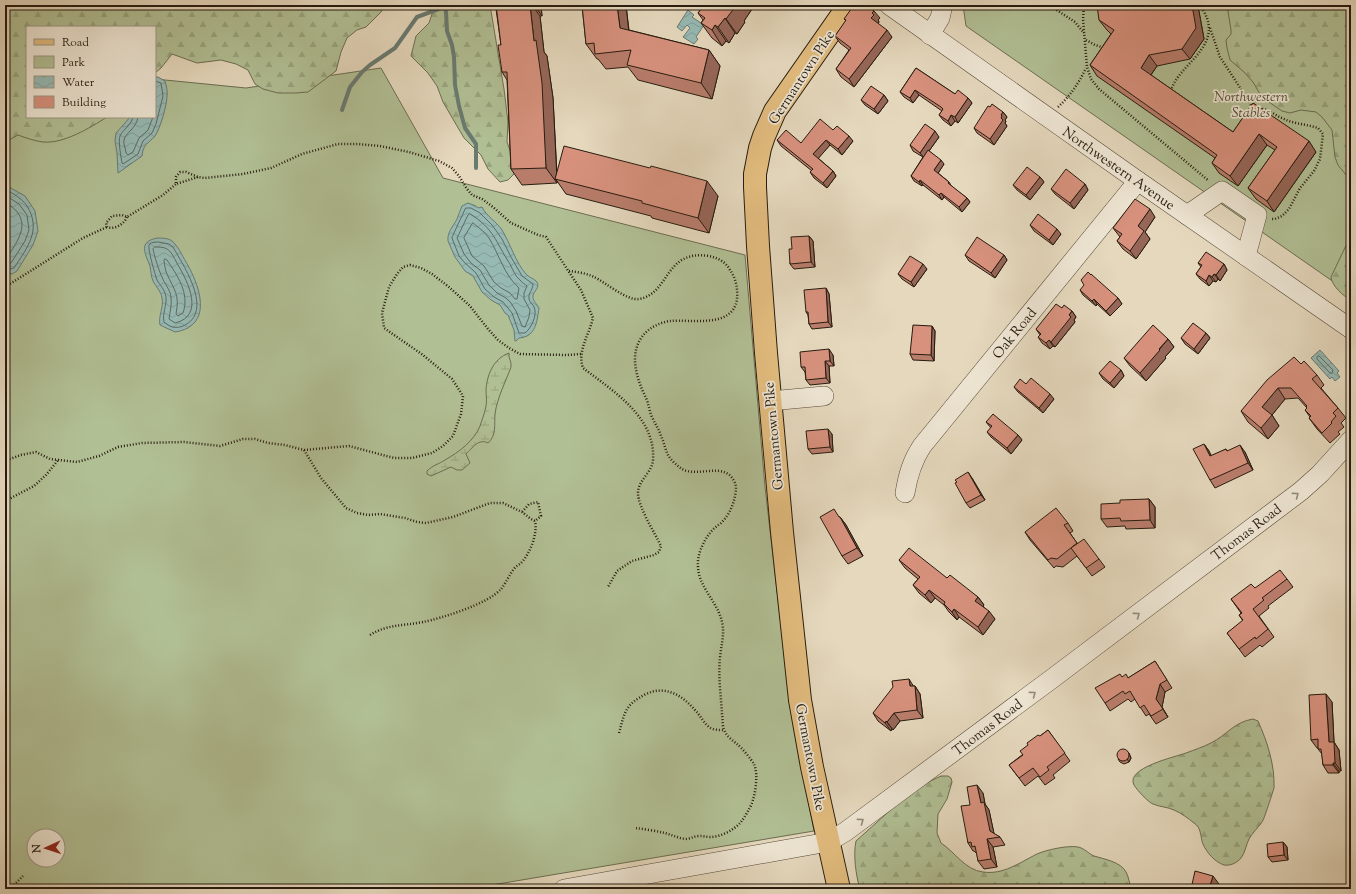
<svg xmlns="http://www.w3.org/2000/svg" width="1356" height="894" viewBox="0 0 1356 894" font-family="'Sorts Mill Goudy',serif">
	<defs>
		<pattern id="forest-firs" width="22" height="20" patternUnits="userSpaceOnUse"><rect width="22" height="20" fill="#b1bf94"/><path d="M5 1l3.5 6h-7zM16 11l3.5 6h-7z" fill="#98a47e"/></pattern>
		<pattern id="wetland-marsh" width="20" height="14" patternUnits="userSpaceOnUse"><rect width="20" height="14" fill="#b1bf94"/><path d="M1 5h8M5 5V1M11 12h8M15 12V8" fill="none" stroke="#98a47e"/></pattern>
		<pattern id="water-waves" width="16" height="10" patternUnits="userSpaceOnUse"><rect width="16" height="10" fill="#96b9b3"/><path d="M0 5q4-4 8 0t8 0" fill="none" stroke="#819e99"/></pattern>
	</defs>
	<rect width="100%" height="100%" fill="#e5d8bd"/>
	<filter id="stains"><feTurbulence type="fractalNoise" baseFrequency=".005" numOctaves="4"/><feColorMatrix values="0 0 0 0 .2 0 0 0 0 .09 0 0 0 0 .02 0 0 0 .5 -.17"/></filter>
	<radialGradient id="worn" r=".72"><stop offset=".6" stop-color="#630" stop-opacity="0"/><stop offset="1" stop-color="#630" stop-opacity=".3"/></radialGradient>
	<g fill="#b1bf94" stroke="#6c6d52" fill-rule="evenodd">
		<polygon points="963,5 1351,5 1351,294 966,26"/>
		<path d="M381 68 443 178 745 255 765 487 791 711 814 831 468 889H5V131L31 117H155V79L246 88ZM34 836H58V860H34Z"/>
	</g>
	<g fill="url(#forest-firs)" stroke="#6c6d52">
		<path d="M5 5H385L381 12 366 27 357 30 347 38 341 52 336 71 308 92 296 93H278L263 89 255 84 248 70 236 64 221 60 197 63 172 54 161 68 155 73V27H27V117H107C90 128 63 144 43 142 35 141 26 138 18 135L9 140 5 150Z"/>
		<polygon points="435,5 490,5 504,89 508,122 507,142 514,161 514,174 508,180 500,182 488,169 481,155 464,138 443,102 437,86 428,73 411,56 416,36 429,23"/>
		<polygon points="1227,5 1344,5 1351,12 1351,181 1338,165 1335,157 1332,130 1322,117 1316,112 1301,110 1290,113 1282,111 1266,100 1260,94 1253,82 1244,72 1230,60 1227,48 1226,40 1231,34 1231,30"/>
		<path d="M1351 235V300C1343 296 1332 286 1331 277Z"/>
		<path d="M1253 719 1258 721C1267 741 1275 765 1274 788 1273 791 1264 820 1262 822 1258 828 1252 833 1249 839 1246 845 1245 853 1241 858 1237 863 1230 866 1224 865 1215 862 1207 853 1203 844 1200 837 1202 828 1194 823 1188 818 1181 813 1174 810 1168 807 1160 807 1153 804 1148 802 1137 790 1134 785 1125 768 1175 757 1186 753 1194 750 1203 747 1211 743 1227 735 1234 722 1253 719Z"/>
		<path d="M941 776H948L951 778 952 782 947 799 938 814 937 833 941 843C955 852 965 870 983 872 1003 875 1019 863 1037 854 1046 850 1068 845 1078 847 1084 848 1089 854 1094 856 1104 859 1121 862 1126 872 1129 877 1129 884 1132 889H945L938 887 921 889H860C856 876 853 855 856 841L905 797 924 784Z"/>
	</g>
	<path fill="url(#wetland-marsh)" stroke="#6c6d52" d="M509 353C508 359 512 361 511 367 506 381 497 398 495 414 494 424 497 435 488 443 479 438 472 448 466 454L470 463 462 470H457L451 467 431 476 427 474V471C433 465 439 464 445 460 459 452 474 441 480 426 482 420 485 412 486 406 487 401 486 395 486 390 487 375 493 359 509 353Z"/>
	<g fill="url(#water-waves)" stroke="#697a71">
		<polygon points="688,10 694,15 692,17 704,25 696,37 698,39 694,44 683,37 690,28 687,25 682,31 677,27"/>
		<path d="M155 77H158L165 81C166 85 168 91 167 96 167 105 160 129 155 136 148 144 143 144 142 156L118 173 117 153 115 141 116 133 125 123 130 117H155Z"/>
		<polygon points="5,186 9,187 25,196 35,211 38,231 33,245 17,271 12,274 5,272"/>
		<path d="M468 203 476 206 478 208 482 207C486 216 496 221 502 230 510 243 516 263 526 274 528 277 533 278 536 281 542 287 532 292 533 297 533 301 537 304 539 308 537 321 536 337 519 338L516 341H515L514 330 508 315 505 313 500 305 491 300 482 292 473 276 465 271 455 257 448 241C447 232 453 227 457 219 459 215 460 210 462 206Z"/>
		<path d="M157 238C162 238 168 238 172 241 178 246 182 255 186 262 195 277 210 310 192 325 188 329 181 331 175 332L160 325C158 316 164 307 162 298 161 291 156 287 153 281 151 277 151 271 150 266 145 253 138 242 157 238Z"/>
		<polygon points="1320,350 1339,371 1337,373 1340,377 1335,381 1332,377 1330,379 1311,358"/>
	</g>
	<g fill="none" stroke-linecap="round" stroke-linejoin="round">
		<g stroke="#5e6a61" stroke-width="1">
			<path d="M133 117C131 126 123 129 120 136 118 141 121 157 122 163L123 164 138 154 143 141 152 133 156 124 163 96 161 83 155 81"/>
			<path d="M138 117C137 128 125 133 124 140 123 144 126 149 126 153L128 155 133 152 139 138 148 130 153 117"/>
			<path d="M5 190C14 193 22 199 27 206 42 230 27 248 14 268L11 269 5 268"/>
			<polyline points="5,195 19,204 27,215 29,230 25,241 11,263 5,263"/>
			<path d="M5 202C32 218 22 235 8 256L5 257"/>
			<path d="M466 208H471L480 213 492 225 502 239 511 257 522 276 533 284C533 290 528 293 529 299 530 303 533 304 534 307 538 314 531 329 525 333H519L512 313 503 302 494 297 485 289 476 273 464 262 459 256 452 238Z"/>
			<path d="M470 214C494 228 496 243 510 264 513 270 515 276 520 280 522 283 525 284 527 286L524 293V299L530 310 529 317 525 327 522 326 516 311 511 303 506 298 497 293 489 285 480 270 471 263 464 254 457 238 468 215Z"/>
			<path d="M473 223 484 232 489 238C499 254 504 275 519 288L517 299H515L510 293 501 288 494 282 484 266 472 256 464 238Z"/>
			<path d="M158 242 169 244 173 247C183 265 215 312 183 326 175 329 170 327 164 322 162 314 167 305 166 297 165 290 160 285 157 280 155 274 148 251 149 245L151 243Z"/>
			<path d="M155 247C159 247 164 247 167 249 172 252 175 260 178 265 188 282 205 316 175 323L169 319C170 311 172 305 171 297 170 289 164 283 162 277 159 271 154 255 153 249Z"/>
			<path d="M165 259 167 260C177 275 190 293 183 313L178 316 176 314C180 294 174 290 167 274 165 270 165 265 164 261Z"/>
			<polygon points="1319,356 1333,370 1332,373 1330,373 1317,359 1317,357"/>
		</g>
		<g stroke="#697a71" stroke-width="4">
			<polyline points="444,5 446,12 447,31 452,45 454,57 455,85 459,106 465,128 476,144 476,168"/>
			<polyline points="342,110 350,87 362,72 370,65 395,48 417,17 444,7"/>
		</g>
		<defs>
			<g id="minor">
				<polyline points="889,5 1138,181 1351,329"/>
				<polyline points="930,35 940,18 943,5"/>
				<polyline points="1187,215 1222,191 1257,215 1246,256"/>
				<polyline points="770,401 824,396"/>
				<path d="M905 493C908 475 912 461 922 446L1138 181"/>
				<polyline points="564,889 828,842 845,832 1049,681 1301,491 1320,474 1351,440"/>
			</g>
			<polyline id="major" points="839,889 812,767 800,700 782,532 766,353 758,246 755,187 755,174 760,148 764,136 775,111 849,5"/>
		</defs>
		<use href="#minor" stroke="#564a3a" stroke-width="20"/>
		<use href="#major" stroke="#261b0f" stroke-width="24"/>
		<g stroke="#261b0f" stroke-width="2.5" stroke-dasharray="1 2" stroke-linecap="butt">
			<polyline points="1049,5 1075,22 1084,33"/>
			<polyline points="1084,5 1083,19 1087,67 1091,79 1099,89 1209,181"/>
			<polyline points="1210,28 1220,57 1250,103 1252,108"/>
			<polyline points="1086,40 1095,45 1105,48"/>
			<path d="M1171 91C1177 66 1218 50 1207 18 1205 14 1203 8 1199 5"/>
			<path d="M1058 107C1070 96 1079 83 1086 68"/>
			<path d="M1259 109C1268 108 1274 115 1282 118 1293 124 1306 124 1318 128L1323 134 1320 159 1314 171 1300 188 1289 209 1282 216 1275 219H1271"/>
			<path d="M198 177 176 184V177L180 172H186L198 177 205 178 243 174 271 168 302 154 338 144H358L380 146 409 152 439 161 452 168 459 176 467 189 472 195 482 199 493 207 511 223 538 235 546 237 581 290 593 318C589 335 577 351 583 368 613 391 656 417 653 460 652 473 638 480 638 493 638 507 655 533 661 546L659 552 654 555 632 561 617 571 608 587"/>
			<path d="M127 217C124 224 115 230 107 227L106 223 112 216 122 215 127 217 163 195 176 184"/>
			<path d="M569 271C577 272 586 273 594 277 605 282 627 301 639 299 670 294 664 249 709 256 718 258 726 262 730 270 736 278 738 290 737 299 733 329 690 319 670 321 650 324 635 338 635 359 635 372 640 386 646 398 649 404 649 411 652 417 655 424 659 429 661 436 664 442 665 449 668 455 671 460 677 466 682 469 698 478 724 461 734 481 737 486 736 491 735 496 733 506 729 515 721 523 717 526 713 529 710 533 703 542 697 555 698 566 698 587 718 602 722 622 725 634 721 645 720 658 718 676 721 696 722 714 723 719 722 725 724 729 726 736 732 740 737 744 742 748 751 759 754 764 759 775 755 800 749 809 747 813 744 818 741 822 734 830 721 837 710 837 706 837 703 836 700 836 694 836 690 839 685 839 678 838 672 835 665 833 656 831 644 829 635 828"/>
			<polyline points="5,287 83,238 107,227"/>
			<polyline points="304,450 321,478 346,508 357,513 368,515 380,514 405,518 417,522 426,523 453,517 490,503 503,503 522,512 531,519 535,521 541,516 538,502 529,504 522,512"/>
			<polyline points="5,463 10,459 21,455 36,452 50,459 77,462 99,456 118,447 142,443 184,442 220,446 243,439 255,439 268,443 285,445 304,450 349,446 394,458 412,458 432,453 443,446 453,436 461,414 463,396 452,379 423,355 384,328 382,313 389,287 397,274 403,267 410,265 421,268 432,274 449,287 470,306 488,329 498,340 509,348 520,354 567,355 581,354"/>
			<polyline points="5,500 9,499 34,486 46,475 59,459"/>
			<path d="M370 635C388 624 403 626 423 622 442 618 488 604 501 589 506 583 509 575 514 569 516 566 519 565 521 563 530 554 538 533 535 521"/>
			<path d="M619 733C625 711 625 705 646 694 665 685 682 695 695 710 700 715 703 722 709 727 713 730 719 730 724 730"/>
			<polyline points="5,887 15,884 23,876"/>
		</g>
		<use href="#minor" stroke="#eee6d4" stroke-width="19"/>
		<use href="#major" stroke="#e2bc7e" stroke-width="22"/>
	</g>
	<g fill="#b97d6c" stroke="#261b0f">
		<polygon points="493,5 541,5 542,16 540,16 544,52 547,56 553,98 557,174 718,196 709,233 652,218 651,216 566,194 557,181 557,183 522,185 511,169 507,80 502,72 501,45 496,9"/>
		<polygon points="582,5 626,5 629,30 709,50 720,66 712,99 638,80 628,67 606,69 598,59 597,59 586,44"/>
		<polygon points="697,5 754,5 754,6 744,21 745,22 737,34 735,33 729,43 726,41 722,46 712,38 701,23 703,20 698,13 702,8"/>
		<polygon points="1198,6 1204,39 1190,59 1157,66 1151,75 1233,132 1253,103 1316,152 1274,212 1256,199 1248,188 1275,150 1267,145 1238,186 1219,173 1212,163 1215,158 1097,76 1090,65 1111,34 1107,30 1099,20"/>
		<polygon points="880,18 878,20 879,22 878,24 892,37 854,87 841,77 836,69 849,50 840,43 835,36 846,21 844,19"/>
		<polygon points="916,68 955,94 968,98 972,103 958,123 955,121 951,126 943,120 939,115 942,111 919,95 913,103 904,97 900,92"/>
		<polygon points="884,95 888,101 878,114 865,105 861,100"/>
		<polygon points="1003,112 1007,117 1005,120 1006,121 1005,123 1007,126 994,145 977,133 974,128"/>
		<polygon points="833,130 853,141 842,155 830,145 818,158 833,171 836,176 827,188 814,178 810,172 812,171 781,146 777,140 801,143"/>
		<polygon points="939,137 929,151 944,164 938,173 949,182 952,187 967,198 970,202 962,212 944,197 942,200 923,185 922,186 914,181 911,176 923,157 913,151 910,145"/>
		<polygon points="1040,177 1044,182 1030,200 1017,190 1013,185"/>
		<polygon points="1085,184 1088,190 1074,209 1055,194 1051,189"/>
		<polygon points="1155,217 1145,232 1150,239 1136,259 1123,249 1117,241 1120,237 1113,228"/>
		<polygon points="1030,225 1061,234 1053,245 1034,231"/>
		<polygon points="809,236 813,241 815,267 794,269 790,264 792,249"/>
		<polygon points="965,255 1004,255 1007,260 995,278 969,261"/>
		<polygon points="1198,263 1224,264 1227,270 1220,281 1218,279 1216,282 1213,281 1209,286 1200,279 1196,274 1201,267"/>
		<polygon points="927,269 914,287 902,279 898,274"/>
		<polygon points="826,288 829,294 832,327 812,329 809,324 808,315 806,312"/>
		<polygon points="1080,290 1118,298 1122,304 1110,316 1097,304 1096,306 1083,295"/>
		<polygon points="1062,308 1072,311 1076,317 1074,320 1075,322 1055,347 1053,346 1050,349 1042,343 1038,337 1040,335 1036,329"/>
		<polygon points="932,326 935,331 934,361 913,360 910,354"/>
		<polygon points="1206,333 1210,338 1198,354 1185,344 1181,338"/>
		<polygon points="1168,339 1174,347 1165,357 1166,358 1146,381 1130,366 1124,358"/>
		<polygon points="833,355 834,366 829,366 830,383 810,385 806,380 805,372 801,367"/>
		<polygon points="1301,364 1317,375 1324,385 1321,388 1338,408 1346,418 1341,423 1344,427 1338,432 1340,434 1330,443 1317,429 1309,418 1310,417 1305,410 1307,408 1298,398 1285,399 1272,415 1279,426 1268,439 1248,422 1241,411"/>
		<polygon points="1121,370 1124,376 1114,388 1103,379 1099,373"/>
		<polygon points="1026,384 1054,399 1043,413 1018,392 1014,387"/>
		<polygon points="986,422 1018,435 1022,440 1011,454 991,437 987,432 991,428"/>
		<polygon points="832,434 833,452 812,454 808,449"/>
		<polygon points="1204,444 1209,451 1211,456 1226,449 1227,451 1245,452 1253,470 1215,488 1210,480"/>
		<polygon points="972,478 985,500 970,508 966,503"/>
		<polygon points="1149,499 1155,507 1155,528 1126,529 1125,526 1107,527 1101,519 1120,503"/>
		<polygon points="839,517 840,517 846,525 863,556 848,564 842,556"/>
		<polygon points="1068,523 1073,531 1070,533 1077,543 1099,559 1105,567 1092,576 1077,556 1063,567 1056,566 1054,568 1030,540 1025,532"/>
		<polygon points="899,560 947,578 978,597 984,605 983,606 995,619 983,635 959,617 957,620 949,612 944,605 935,598 931,603 919,593 913,585 918,579 905,568"/>
		<polygon points="1287,579 1293,587 1268,606 1269,608 1259,616 1274,637 1262,647 1260,645 1245,657 1227,633 1243,621 1239,615 1241,613 1231,599"/>
		<polygon points="1155,661 1172,688 1165,692 1162,707 1168,717 1156,724 1149,714 1146,716 1135,699 1131,702 1128,699 1110,711 1105,703 1122,677 1128,678"/>
		<polygon points="914,686 915,686 920,694 923,718 900,721 893,730 892,729 891,731 878,721 873,713"/>
		<polygon points="1332,702 1334,742 1339,750 1341,771 1339,771 1339,773 1328,773 1323,765 1322,754 1318,749 1318,748 1317,748 1311,740"/>
		<polygon points="1048,730 1070,761 1053,775 1055,778 1045,785 1038,776 1025,786 1009,765 1022,755 1040,736"/>
		<polygon points="1127,751 1129,753 1131,758 1129,762 1124,764 1120,762 1118,759"/>
		<polygon points="983,793 985,804 989,810 994,834 1000,837 1005,845 993,847 997,867 984,869 978,861 977,854 974,851 973,851 968,843 970,805"/>
		<polygon points="1283,842 1287,847 1288,860 1272,862 1268,857"/>
	</g>
	<g fill="#966658" stroke="#261b0f">
		<polygon points="530,5 532,5 540,16 544,52 547,56 553,98 557,179 555,179 557,181 557,183 546,168 534,41"/>
		<polygon points="534,5 541,5 542,16"/>
		<polygon points="617,5 626,5 630,43 620,28"/>
		<polygon points="734,5 754,5 754,6 744,21 745,22 737,34 726,19"/>
		<polygon points="1192,5 1198,5 1198,6 1204,39 1190,59 1182,49"/>
		<polygon points="874,11 880,18 878,20 879,22 876,26 871,18 872,13"/>
		<polygon points="725,18 735,33 729,43 718,27"/>
		<polygon points="715,25 726,41 722,46 712,30"/>
		<polygon points="887,30 892,37 854,87 849,79"/>
		<polygon points="709,50 720,66 712,99 701,83"/>
		<polygon points="1149,55 1157,66 1148,79 1141,68"/>
		<polygon points="915,90 919,95 913,103 910,98"/>
		<polygon points="884,95 888,101 878,114 874,109"/>
		<polygon points="968,98 972,103 958,123 955,117"/>
		<polygon points="1003,112 1007,117 1005,120 1006,121 1005,123 1007,126 994,145 990,139 1001,115"/>
		<polygon points="951,115 955,121 951,126 948,121"/>
		<polygon points="935,131 939,137 924,158 920,153"/>
		<polygon points="1259,134 1267,145 1238,186 1230,176"/>
		<polygon points="849,136 853,141 842,155 838,149"/>
		<polygon points="826,140 830,145 817,160 813,154"/>
		<polygon points="1309,141 1316,152 1274,212 1267,201"/>
		<polygon points="941,160 944,164 937,175 934,170"/>
		<polygon points="833,171 836,176 827,188 823,183"/>
		<polygon points="1040,177 1044,182 1030,200 1026,195"/>
		<polygon points="920,180 923,185 922,186 919,182"/>
		<polygon points="707,181 718,196 709,233 698,218"/>
		<polygon points="1085,184 1088,190 1074,209 1070,203"/>
		<polygon points="941,193 944,197 942,200 939,195"/>
		<polygon points="967,198 970,202 962,212 959,207"/>
		<polygon points="1150,209 1155,217 1145,232 1150,239 1136,259 1130,251 1138,226"/>
		<polygon points="1057,229 1061,234 1053,245 1049,240"/>
		<polygon points="809,236 813,241 815,267 811,262"/>
		<polygon points="1004,255 1007,260 995,278 991,273"/>
		<polygon points="923,264 927,269 914,287 911,282"/>
		<polygon points="1224,264 1227,270 1220,281 1216,275"/>
		<polygon points="1214,274 1218,279 1216,282 1212,277"/>
		<polygon points="1209,275 1213,281 1209,286 1206,281"/>
		<polygon points="826,288 829,294 832,327 828,322"/>
		<polygon points="1118,298 1122,304 1110,316 1106,311"/>
		<polygon points="1094,299 1097,304 1096,306 1092,301"/>
		<polygon points="1072,311 1076,317 1074,320 1075,322 1055,347 1051,342"/>
		<polygon points="932,326 935,331 934,361 931,355"/>
		<polygon points="1206,333 1210,338 1198,354 1194,349"/>
		<polygon points="1168,339 1174,347 1165,357 1166,358 1146,381 1140,373"/>
		<polygon points="1049,340 1053,346 1050,349 1046,343"/>
		<polygon points="829,349 833,355 834,366 830,361"/>
		<polygon points="825,361 829,366 830,383 826,378"/>
		<polygon points="1121,370 1124,376 1114,388 1110,383"/>
		<polygon points="1278,388 1285,399 1272,415 1279,426 1268,439 1261,428 1262,407"/>
		<polygon points="1050,394 1054,399 1043,413 1039,408"/>
		<polygon points="828,429 832,434 833,452 830,447"/>
		<polygon points="1018,435 1022,440 1011,454 1007,448"/>
		<polygon points="1204,444 1209,451 1215,463 1210,456"/>
		<polygon points="1240,445 1245,452 1253,470 1248,463"/>
		<polygon points="968,472 972,478 985,500 981,495"/>
		<polygon points="1149,499 1155,507 1155,528 1150,520"/>
		<polygon points="840,517 846,525 863,556 857,548"/>
		<polygon points="929,590 935,598 931,603 925,595"/>
		<polygon points="978,597 984,605 981,609 975,601"/>
		<polygon points="954,609 959,617 957,620 952,612"/>
		<polygon points="989,611 995,619 983,635 978,627"/>
		<polygon points="909,679 914,687 910,686"/>
		<polygon points="1160,684 1165,692 1162,707 1168,717 1156,699"/>
		<polygon points="915,686 920,694 923,718 917,710"/>
		<polygon points="1326,694 1332,702 1334,742 1339,750 1341,771 1335,763 1329,742"/>
		<polygon points="894,713 900,721 893,730 887,722"/>
		<polygon points="886,721 892,729 891,731 885,723"/>
		<polygon points="1127,751 1129,753 1131,758 1129,762 1127,759"/>
		<polygon points="1333,763 1339,771 1339,773 1333,765"/>
		<polygon points="977,785 983,793 985,804 989,810 995,838 990,831 981,803"/>
		<polygon points="987,839 993,847 997,867 991,859"/>
		<polygon points="1283,842 1287,847 1288,860 1284,855"/>
		<polygon points="1213,876 1219,884 1217,889 1209,889"/>
	</g>
	<g fill="#d7917d" stroke="#261b0f">
		<polygon points="496,5 530,5 534,41 536,40 542,83 546,168 511,169 507,72 502,72 498,45 501,45"/>
		<polygon points="582,5 617,5 620,28 709,50 701,83 627,65 631,50 595,54 594,43 586,44"/>
		<polygon points="704,5 734,5 733,6 735,7 726,19 725,18 718,27 715,25 712,30 701,23 705,18 698,13"/>
		<polygon points="854,5 867,5 874,11 872,13 874,15 871,18 887,30 849,79 836,69 851,48 835,36 846,20 844,19"/>
		<polygon points="1097,5 1192,5 1196,28 1182,49 1149,55 1141,68 1233,132 1253,103 1309,141 1267,201 1248,188 1277,147 1259,134 1230,176 1212,163 1217,155 1090,65 1114,30 1099,20"/>
		<polygon points="916,68 955,94 958,90 968,98 955,117 951,115 948,121 939,115 943,109 941,107 915,90 910,98 900,92"/>
		<polygon points="871,86 884,95 874,109 861,100"/>
		<polygon points="992,104 1003,112 1001,115 1002,116 1001,118 1003,120 990,139 974,128 988,106 990,107"/>
		<polygon points="820,119 833,130 837,126 849,136 838,149 826,140 813,154 833,171 823,183 810,172 813,169 777,140 786,130 801,143"/>
		<polygon points="925,124 935,131 920,153 910,145"/>
		<polygon points="564,146 650,168 651,166 707,181 698,218 642,203 642,201 555,179"/>
		<polygon points="928,150 941,160 934,170 949,182 948,183 967,198 959,207 941,193 939,195 920,180 919,182 911,176"/>
		<polygon points="1027,167 1040,177 1026,195 1013,185"/>
		<polygon points="1066,169 1085,184 1070,203 1051,189"/>
		<polygon points="1135,199 1150,209 1138,226 1144,231 1130,251 1117,241 1122,234 1113,228"/>
		<polygon points="1038,214 1057,229 1049,240 1030,225"/>
		<polygon points="809,236 811,262 790,264 789,249 792,249 791,237"/>
		<polygon points="977,237 1004,255 991,273 965,255"/>
		<polygon points="1206,252 1224,264 1216,275 1214,274 1212,277 1209,275 1206,281 1196,274 1202,265 1198,263"/>
		<polygon points="910,256 923,264 911,282 898,274"/>
		<polygon points="1088,272 1091,275 1091,274 1118,298 1106,311 1094,299 1092,301 1080,290 1084,285 1081,280"/>
		<polygon points="826,288 828,322 809,324 808,312 806,312 804,290"/>
		<polygon points="1056,304 1062,308 1064,305 1072,311 1069,315 1071,317 1051,342 1049,340 1046,343 1038,337 1041,334 1036,329"/>
		<polygon points="1193,323 1206,333 1194,349 1181,338"/>
		<polygon points="913,325 932,326 931,355 910,354"/>
		<polygon points="1153,325 1168,339 1159,349 1160,350 1140,373 1124,358"/>
		<polygon points="829,349 830,361 825,361 826,378 806,380 805,367 801,367 800,352"/>
		<polygon points="1294,357 1301,364 1304,361 1317,375 1312,379 1338,408 1333,413 1336,416 1331,422 1332,423 1322,433 1309,418 1311,416 1305,410 1307,408 1306,407 1307,406 1291,388 1278,388 1262,407 1272,415 1261,428 1241,411 1267,380"/>
		<polygon points="1110,361 1121,370 1110,383 1099,373"/>
		<polygon points="1031,378 1050,394 1039,408 1014,387 1020,379 1026,384"/>
		<polygon points="993,414 1018,435 1007,448 987,432 992,426 986,422"/>
		<polygon points="828,429 830,447 808,449 806,431"/>
		<polygon points="1204,444 1210,456 1226,449 1227,451 1240,445 1248,463 1210,480 1193,449"/>
		<polygon points="968,472 981,495 966,503 955,483 957,482 955,480"/>
		<polygon points="1149,499 1150,520 1121,521 1120,518 1101,519 1101,504 1120,503 1120,500"/>
		<polygon points="1056,508 1068,523 1064,525 1077,543 1057,559 1051,558 1048,560 1025,532"/>
		<polygon points="834,509 839,517 840,517 857,548 842,556 820,517"/>
		<polygon points="1084,539 1099,559 1086,568 1071,548"/>
		<polygon points="909,548 947,578 950,575 978,597 975,601 989,611 978,627 954,609 952,612 944,604 945,602 929,590 925,595 913,585 920,577 899,560"/>
		<polygon points="1280,570 1287,579 1262,598 1264,600 1253,609 1268,629 1256,639 1255,637 1239,649 1227,633 1243,620 1239,615 1242,613 1231,599 1251,584 1255,588"/>
		<polygon points="1155,661 1167,680 1160,684 1156,699 1163,709 1151,716 1144,705 1140,708 1130,691 1125,694 1123,691 1105,703 1095,688 1120,674 1122,677 1126,674 1128,678"/>
		<polygon points="909,679 910,686 915,686 917,710 894,713 887,722 886,721 885,723 873,713 893,687 892,681"/>
		<polygon points="1326,694 1329,742 1334,742 1335,763 1333,763 1333,765 1323,765 1321,749 1318,749 1318,739 1311,740 1309,695"/>
		<polygon points="1048,730 1065,753 1047,767 1049,770 1040,777 1033,768 1019,778 1009,765 1023,755 1020,751 1028,745 1027,743 1038,735 1040,736"/>
		<circle cx="1123" cy="755" r="6"/>
		<polygon points="977,785 981,803 984,802 990,831 1000,837 987,839 991,859 978,861 975,846 972,847 971,842 968,843 961,806 970,805 967,787"/>
		<polygon points="1283,842 1284,855 1268,857 1267,844"/>
		<polygon points="1195,871 1213,876 1209,889 1191,889"/>
	</g>
	<defs><path id="oneway-chevron" d="M-2-3.5L2.5 0L-2 3.5" fill="none" stroke-width="1.6" stroke-linecap="round" stroke-linejoin="round"/></defs>
	<g stroke="#948b7b">
		<use href="#oneway-chevron" transform="translate(1296 495) rotate(-37)"/>
		<use href="#oneway-chevron" transform="translate(1137 615) rotate(-37)"/>
		<use href="#oneway-chevron" transform="translate(1033 694) rotate(-37)"/>
		<use href="#oneway-chevron" transform="translate(861 821) rotate(-36)"/>
	</g>
	<g text-anchor="middle" stroke-width="3.5" stroke-linejoin="round" paint-order="stroke">
		<g font-size="14" fill="#261b0f" stroke="#eee6d4">
			<text transform="translate(801 77) rotate(-57)" y="5">Germantown Pike</text>
			<text transform="translate(1119 168) rotate(35)" y="5">Northwestern Avenue</text>
			<text transform="translate(1014 333) rotate(-51)" y="5">Oak Road</text>
			<text transform="translate(773 436) rotate(-95)" y="5">Germantown Pike</text>
			<text transform="translate(1246 532) rotate(-37)" y="5">Thomas Road</text>
			<text transform="translate(987 727) rotate(-37)" y="5">Thomas Road</text>
			<text transform="translate(811 757) rotate(79)" y="5">Germantown Pike</text>
		</g>
		<g font-size="14" font-style="italic" fill="#504c37" stroke="#eee6d4">
			<text x="1251" y="101">Northwestern<tspan x="1251" dy="16">Stables</tspan></text>
		</g>
	</g>
	<rect width="1356" height="894" fill="none" stroke="#e5d8bd" stroke-width="20"/>
	<rect x="6" y="6" width="1344" height="882" fill="none" stroke="#261b0f" stroke-width="2"/>
	<rect x="10" y="10" width="1336" height="874" fill="none" stroke="#261b0f"/>
	<rect x="26" y="26" width="130" height="92" fill="#eee6d4" stroke="#9e9585"/>
	<rect x="34" y="39" width="20" height="6" fill="#e2bc7e" stroke="#9e9585"/>
	<text x="62" y="46" font-size="12" fill="#261b0f">Road</text>
	<rect x="34" y="56" width="20" height="12" fill="#b1bf94" stroke="#9e9585"/>
	<text x="62" y="66" font-size="12" fill="#261b0f">Park</text>
	<rect x="34" y="76" width="20" height="12" fill="url(#water-waves)" stroke="#9e9585"/>
	<text x="62" y="86" font-size="12" fill="#261b0f">Water</text>
	<rect x="34" y="96" width="20" height="12" fill="#d7917d" stroke="#9e9585"/>
	<text x="62" y="106" font-size="12" fill="#261b0f">Building</text>
	<g transform="translate(46 848) rotate(267)"><circle r="19" fill="#eee6d4" stroke="#9e9585"/>
	<path d="M0-3L7 15L0 10L-7 15Z" fill="#8f2418"/>
	<text y="-6" font-size="11" font-weight="bold" text-anchor="middle" fill="#261b0f">N</text>
	</g>
	<rect width="100%" height="100%" filter="url(#stains)"/>
	<rect width="100%" height="100%" fill="url(#worn)"/>
</svg>
